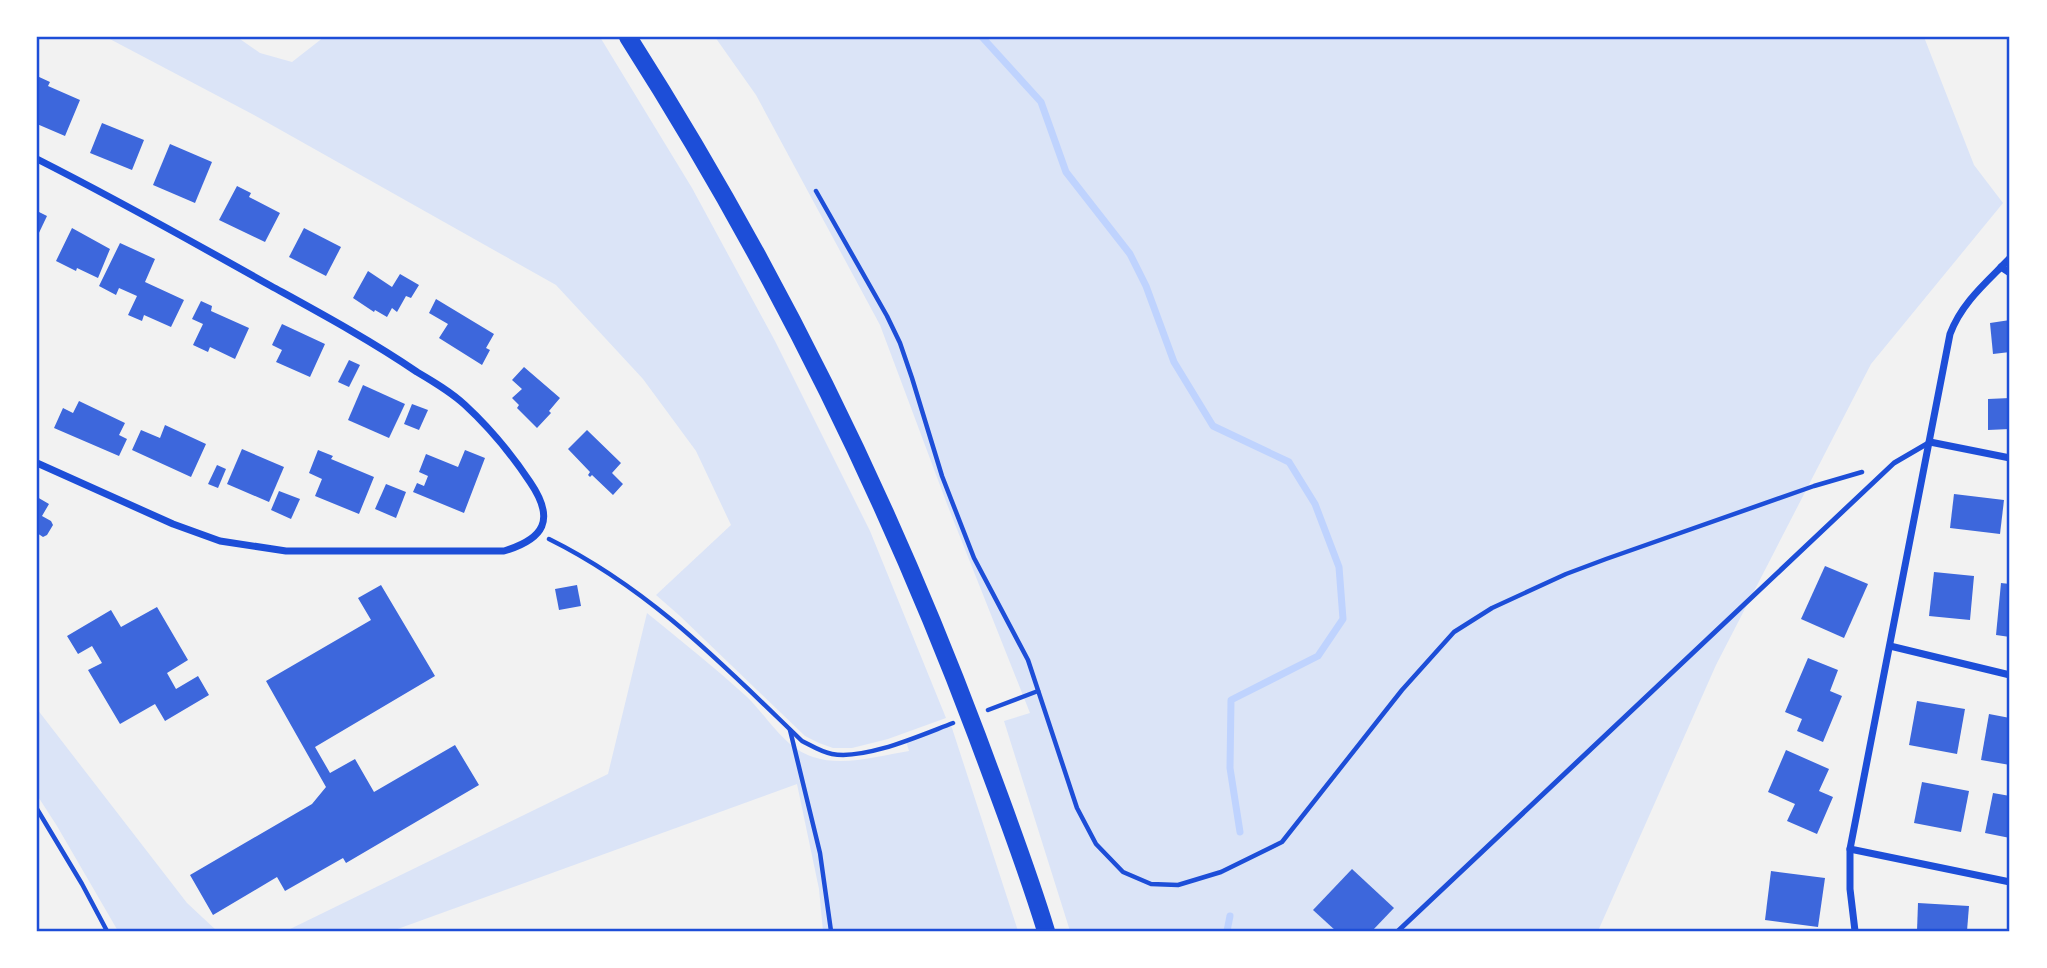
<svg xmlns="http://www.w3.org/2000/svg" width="2047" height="968" viewBox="0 0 2047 968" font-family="'Golos Text',sans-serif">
	<rect width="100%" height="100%" fill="#f2f2f2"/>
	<g fill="#dbe4f7">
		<polygon points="106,37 237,37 260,53 292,62 324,37 600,37 692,188 775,341 870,531 946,718 888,739 852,748 833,748 819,743 805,736 680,616 656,595 731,525 696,451 643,379 556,285 254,115"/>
		<polygon points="715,37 1924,37 1974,165 2003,203 1871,364 1716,665 1598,931 1070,931 1004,721 1030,713 947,504 880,325 756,95"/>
		<path d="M647 613C680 640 714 667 746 696 767 716 784 748 813 757 843 767 878 756 909 751L906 741 951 725 1018 931H823L819 889 797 784 392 931H286L608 774Z"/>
		<polygon points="37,709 187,903 217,931 118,931 57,826 37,795"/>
	</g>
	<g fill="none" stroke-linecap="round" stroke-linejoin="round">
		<g stroke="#bfd3fe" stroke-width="7">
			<polyline points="982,37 1041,102 1066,172 1130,254 1146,286 1174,362 1213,426 1289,462 1315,504 1339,567 1343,619 1318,656 1231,700 1230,768 1240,832"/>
			<polyline points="1227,931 1230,916"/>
		</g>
	</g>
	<g fill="#3d67dc">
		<polygon points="37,76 50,82 48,86 80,100 65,136 37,124"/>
		<polygon points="102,123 144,140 132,170 90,153"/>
		<polygon points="170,144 212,162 195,203 153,185"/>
		<polygon points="237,186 251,193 249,197 280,213 265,242 219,220"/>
		<polygon points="37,211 47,216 37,237"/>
		<polygon points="72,228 110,249 98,278 77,268 76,271 56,261"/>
		<polygon points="304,228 341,247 326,276 289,257"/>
		<polygon points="120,243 155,259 145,282 184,300 171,327 144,315 142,321 128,315 137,296 119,288 116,295 99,286"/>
		<polygon points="368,271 392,287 400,274 419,285 411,298 406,296 397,312 392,308 387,317 375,310 374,312 353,298"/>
		<polygon points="436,299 494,334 486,348 490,350 482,365 439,338 448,324 429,313"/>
		<polygon points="201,301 212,306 211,311 249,328 235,359 210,347 208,352 193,345 203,324 192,319"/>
		<polygon points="2010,320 2010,352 1993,354 1990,323"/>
		<polygon points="282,324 325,344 310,377 276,362 282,350 272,345"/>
		<polygon points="349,360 360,365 349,387 338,382"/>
		<polygon points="524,367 560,398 549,411 551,413 537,428 517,408 519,405 512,398 522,389 512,380"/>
		<polygon points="363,385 405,404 389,438 348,420"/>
		<polygon points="2010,398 2010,429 1988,430 1988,399"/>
		<polygon points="79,401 125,423 119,435 127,439 119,456 54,428 63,408 73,413"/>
		<polygon points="412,404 428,410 419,430 404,424"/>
		<polygon points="165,425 206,444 191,477 132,450 141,430 160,438"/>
		<polygon points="587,430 621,463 612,473 623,484 613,495 592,475 590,477 588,475 590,472 568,449"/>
		<polygon points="242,449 284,467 269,502 227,484"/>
		<polygon points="318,450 333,456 331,459 374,477 359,514 315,496 322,479 309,473"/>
		<polygon points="465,450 485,458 464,513 413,492 417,483 424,486 428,476 419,472 426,454 458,467"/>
		<polygon points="217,465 226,469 218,488 208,484"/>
		<polygon points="386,484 406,492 396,518 375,509"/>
		<polygon points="279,491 300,499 291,519 271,510"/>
		<polygon points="1954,494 2004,500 2000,534 1950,528"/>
		<polygon points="37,497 49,504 42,516 51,521 53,525 47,535 43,537 37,533"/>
		<polygon points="1825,566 1868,584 1844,638 1801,619"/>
		<polygon points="1934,572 1974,576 1970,620 1929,616"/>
		<polygon points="2001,583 2010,584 2010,637 1996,635"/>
		<polygon points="381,585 435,676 315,747 330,773 355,759 374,792 455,745 479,785 346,863 343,858 285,891 277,877 213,915 190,875 312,804 326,787 266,681 371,620 358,598"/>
		<polygon points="577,585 581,606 559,610 555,589"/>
		<polygon points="157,607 188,660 167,673 176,689 198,676 209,695 165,721 155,704 120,724 88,670 102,663 92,646 78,654 67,636 111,610 121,627"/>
		<polygon points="1808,658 1838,670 1830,691 1842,696 1823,742 1797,731 1802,719 1785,712"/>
		<polygon points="1917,701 1965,709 1957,754 1909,745"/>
		<polygon points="1989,714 2010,718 2010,765 1981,760"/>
		<polygon points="1786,750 1829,769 1819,791 1833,797 1817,834 1787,821 1795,804 1768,792"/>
		<polygon points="1922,782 1969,791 1961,832 1914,823"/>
		<polygon points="1993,793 2010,796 2010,838 1985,833"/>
		<polygon points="1352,869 1394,908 1372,931 1336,931 1313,910"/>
		<polygon points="1771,871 1825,878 1818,927 1765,920"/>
		<polygon points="1918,903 1969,906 1967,931 1917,931"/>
	</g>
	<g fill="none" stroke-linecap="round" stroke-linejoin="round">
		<g stroke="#1d4ed8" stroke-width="4.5">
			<polyline points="816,191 887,316 900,343 912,378 942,476 974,558 1028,660 1077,808 1096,844 1123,872 1151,884 1178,885 1221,872 1282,842 1402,690 1454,632 1492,608 1566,574 1606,559 1814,486 1862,472"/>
			<path d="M549 539C650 589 722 664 802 741 812 746 821 752 832 754 866 760 921 735 953 723"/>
			<polyline points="988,710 1038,691"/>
			<polyline points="790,730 820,853 831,931"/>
			<polyline points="37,809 82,884 107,931"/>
		</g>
		<polyline stroke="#1d4ed8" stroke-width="5" points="1398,931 1894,463 1930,442"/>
		<g stroke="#1d4ed8" stroke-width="7">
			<path d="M37 159C116 199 193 242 271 286 320 313 370 340 417 372 434 382 451 392 465 405 490 428 512 455 530 482 556 520 544 539 504 551H286L220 541 173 524 37 463"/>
			<polyline points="2001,267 2010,273"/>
			<polyline points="1930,442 2010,458"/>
			<polyline points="1890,646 2010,675"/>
			<polyline points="1850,849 2010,882"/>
			<path d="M1855 931 1850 889V849L1950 334C1962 302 1987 282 2010 258"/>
		</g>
		<path stroke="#1d4ed8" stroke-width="18" d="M628 37C769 258 885 491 977 736 1001 801 1026 865 1046 931"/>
	</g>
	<rect width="2047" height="968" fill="none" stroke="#ffffff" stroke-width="77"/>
	<rect x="38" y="38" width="1970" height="892" fill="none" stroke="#1d4ed8" stroke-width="2.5"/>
</svg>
